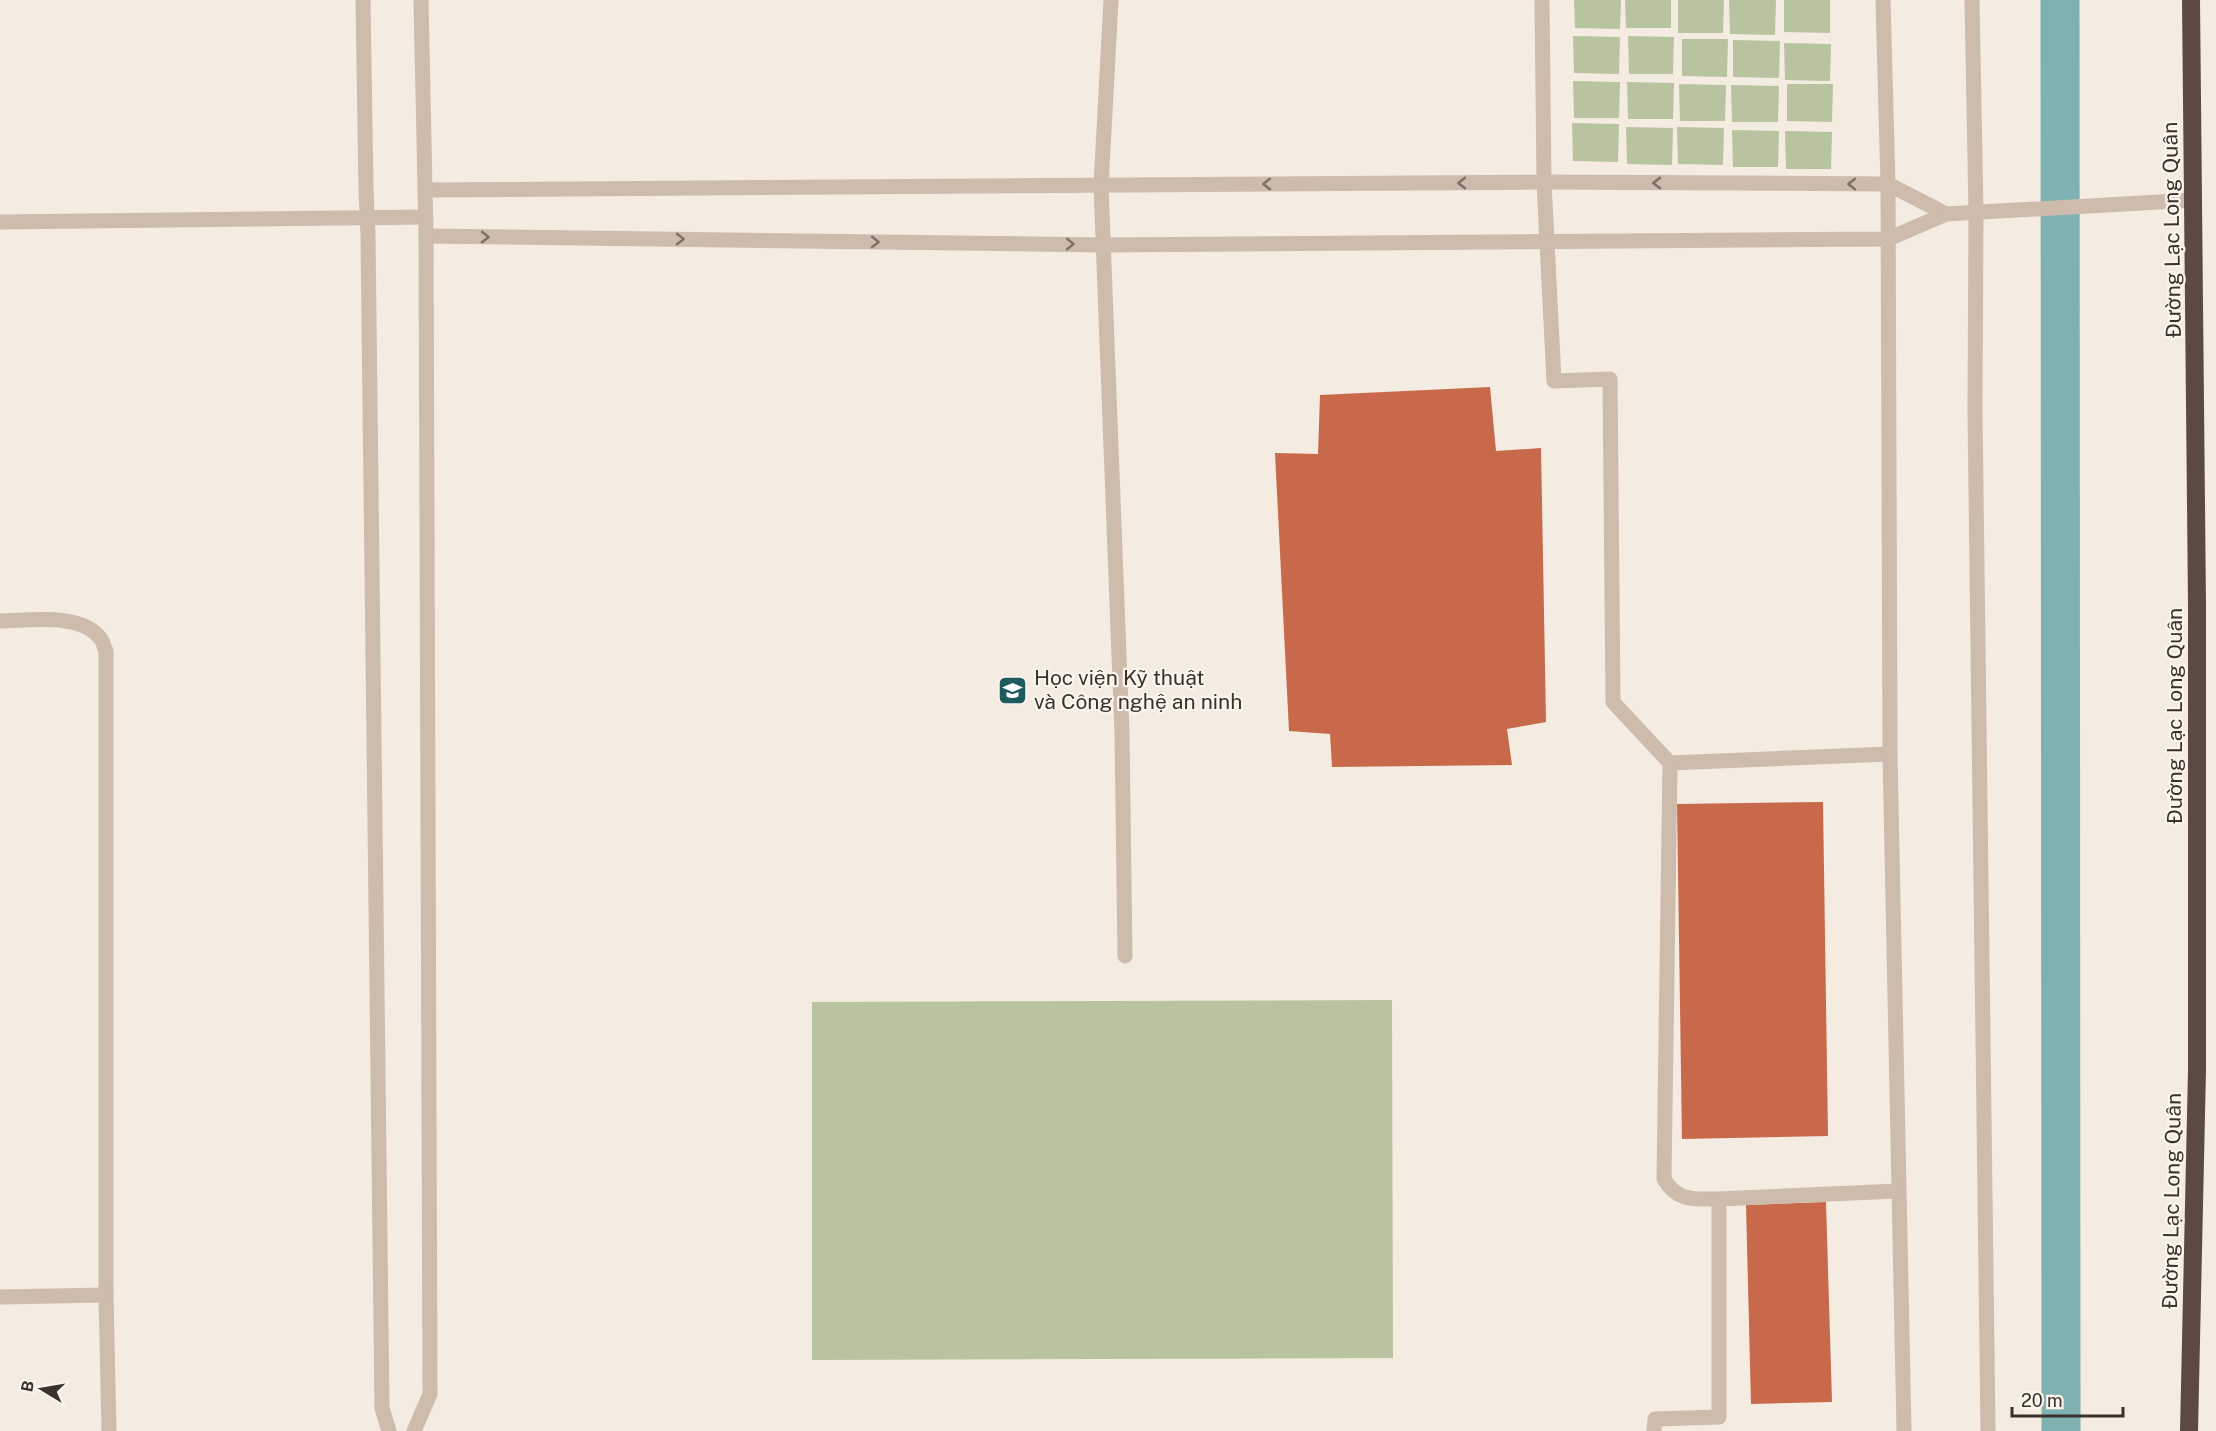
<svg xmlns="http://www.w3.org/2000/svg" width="2216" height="1431" viewBox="0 0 2216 1431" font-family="'Public Sans',sans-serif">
	<rect width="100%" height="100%" fill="#f4ebe1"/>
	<g fill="#b8c4a0">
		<polygon points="1574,0 1621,0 1620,29 1575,28"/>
		<polygon points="1625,0 1671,0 1671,28 1626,28"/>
		<polygon points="1678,0 1724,0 1723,33 1678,33"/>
		<polygon points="1729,0 1776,0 1775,35 1730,34"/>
		<polygon points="1784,0 1830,0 1830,33 1784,32"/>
		<polygon points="1573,36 1620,37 1619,74 1574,73"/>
		<polygon points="1628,36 1674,37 1673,74 1629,74"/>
		<polygon points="1682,39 1728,39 1727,77 1682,76"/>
		<polygon points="1733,40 1780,41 1779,78 1733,77"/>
		<polygon points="1784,43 1831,44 1830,81 1785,80"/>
		<polygon points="1573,81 1620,82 1619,118 1574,118"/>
		<polygon points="1627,82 1674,83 1673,119 1628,119"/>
		<polygon points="1679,84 1726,85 1725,121 1680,121"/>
		<polygon points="1787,84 1833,84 1832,122 1787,121"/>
		<polygon points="1731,85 1779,86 1778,122 1732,122"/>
		<polygon points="1572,123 1619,124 1618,162 1573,161"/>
		<polygon points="1626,127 1673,128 1672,165 1627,164"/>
		<polygon points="1677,127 1724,128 1723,165 1678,164"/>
		<polygon points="1732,130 1779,131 1778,167 1733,167"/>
		<polygon points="1785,131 1832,132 1831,169 1786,169"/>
		<polygon points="1392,1000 1393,1358 812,1360 812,1002"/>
	</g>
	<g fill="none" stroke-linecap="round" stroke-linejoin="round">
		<polyline stroke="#7fb0b2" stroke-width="39" points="2060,0 2061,1431"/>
	</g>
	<g fill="#c8694b">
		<polygon points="1490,387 1496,451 1541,448 1546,722 1507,729 1512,765 1332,767 1330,734 1289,731 1275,453 1318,454 1320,395"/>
		<polygon points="1823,802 1828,1136 1682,1139 1677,804"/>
		<polygon points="1826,1202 1832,1402 1751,1404 1746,1205"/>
	</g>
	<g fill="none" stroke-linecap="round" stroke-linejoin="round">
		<g stroke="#cdbbac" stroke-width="15">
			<polyline points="363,0 366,189 368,236 382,1408 389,1431"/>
			<polyline points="1111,0 1101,186 1122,733 1125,956"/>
			<polyline points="1542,0 1544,182 1554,381 1610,379 1613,702 1670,763 1890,754"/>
			<polyline points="1883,0 1888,184 1890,754 1904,1431"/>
			<polyline points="1972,0 1976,211 1975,411 1988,1431"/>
			<polyline points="425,190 1544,182 1888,184 1946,214"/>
			<polyline points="0,222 426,217"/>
			<polyline points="426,236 1103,245 1888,239 1946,214 2194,200"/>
			<path d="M0 621C28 621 81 612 100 638 103 641 104 647 106 651V1295L109 1431"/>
			<path d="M1670 763 1664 1179C1677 1202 1695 1199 1719 1199"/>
			<polyline points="0,1297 106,1295"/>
			<polyline points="414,1431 430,1394 426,236 421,0"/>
			<polyline points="1654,1431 1655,1419 1719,1417 1719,1199 1898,1191"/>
		</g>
		<polyline stroke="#5c4a42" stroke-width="18" points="2189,1431 2197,1070 2197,605 2191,0"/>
	</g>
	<defs><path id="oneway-chevron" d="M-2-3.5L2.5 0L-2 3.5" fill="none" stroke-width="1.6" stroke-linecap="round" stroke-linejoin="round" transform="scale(1.5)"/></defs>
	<g stroke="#7d6f65">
		<use href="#oneway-chevron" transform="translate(1462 183) rotate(180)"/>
		<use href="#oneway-chevron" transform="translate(1657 183) rotate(-180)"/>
		<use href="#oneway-chevron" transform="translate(1267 184) rotate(180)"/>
		<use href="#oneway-chevron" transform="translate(1852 184) rotate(-180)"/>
		<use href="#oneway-chevron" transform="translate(485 237) rotate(1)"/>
		<use href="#oneway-chevron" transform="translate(680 239) rotate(1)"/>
		<use href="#oneway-chevron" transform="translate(875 242) rotate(1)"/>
		<use href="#oneway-chevron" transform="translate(1070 244) rotate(1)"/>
	</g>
	<defs>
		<symbol id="university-square" viewBox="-11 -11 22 22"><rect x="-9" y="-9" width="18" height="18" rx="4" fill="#1f5a5e" stroke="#fbf5ee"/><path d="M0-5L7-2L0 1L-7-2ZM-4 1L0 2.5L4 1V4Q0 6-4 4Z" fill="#fff"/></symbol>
	</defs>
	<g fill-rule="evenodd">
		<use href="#university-square" x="996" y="674" width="33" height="33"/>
	</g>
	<g text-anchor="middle" stroke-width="4.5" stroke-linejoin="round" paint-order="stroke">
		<g font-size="21" fill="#3b302b" stroke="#fbf5ee">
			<text transform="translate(2172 230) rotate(-91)" y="7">Đường Lạc Long Quân</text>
			<text transform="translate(2175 716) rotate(-90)" y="7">Đường Lạc Long Quân</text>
			<text transform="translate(2172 1201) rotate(-89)" y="7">Đường Lạc Long Quân</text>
		</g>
		<g font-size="21" fill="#3b302b" stroke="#fbf5ee" text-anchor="start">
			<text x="1034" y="685">Học viện Kỹ thuật<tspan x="1034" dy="24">và Công nghệ an ninh</tspan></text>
		</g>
	</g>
	<g transform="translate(42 1389) rotate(281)" stroke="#fbf5ee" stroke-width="4.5" paint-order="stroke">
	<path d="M0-4.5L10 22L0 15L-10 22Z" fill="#3b302b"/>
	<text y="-9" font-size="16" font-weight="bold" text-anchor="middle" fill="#3b302b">B</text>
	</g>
	<path d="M2012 1407v9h111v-9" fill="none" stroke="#3b302b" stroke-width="3"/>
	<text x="2021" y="1407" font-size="18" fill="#3b302b" stroke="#fbf5ee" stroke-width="4.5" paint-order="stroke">20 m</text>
</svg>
